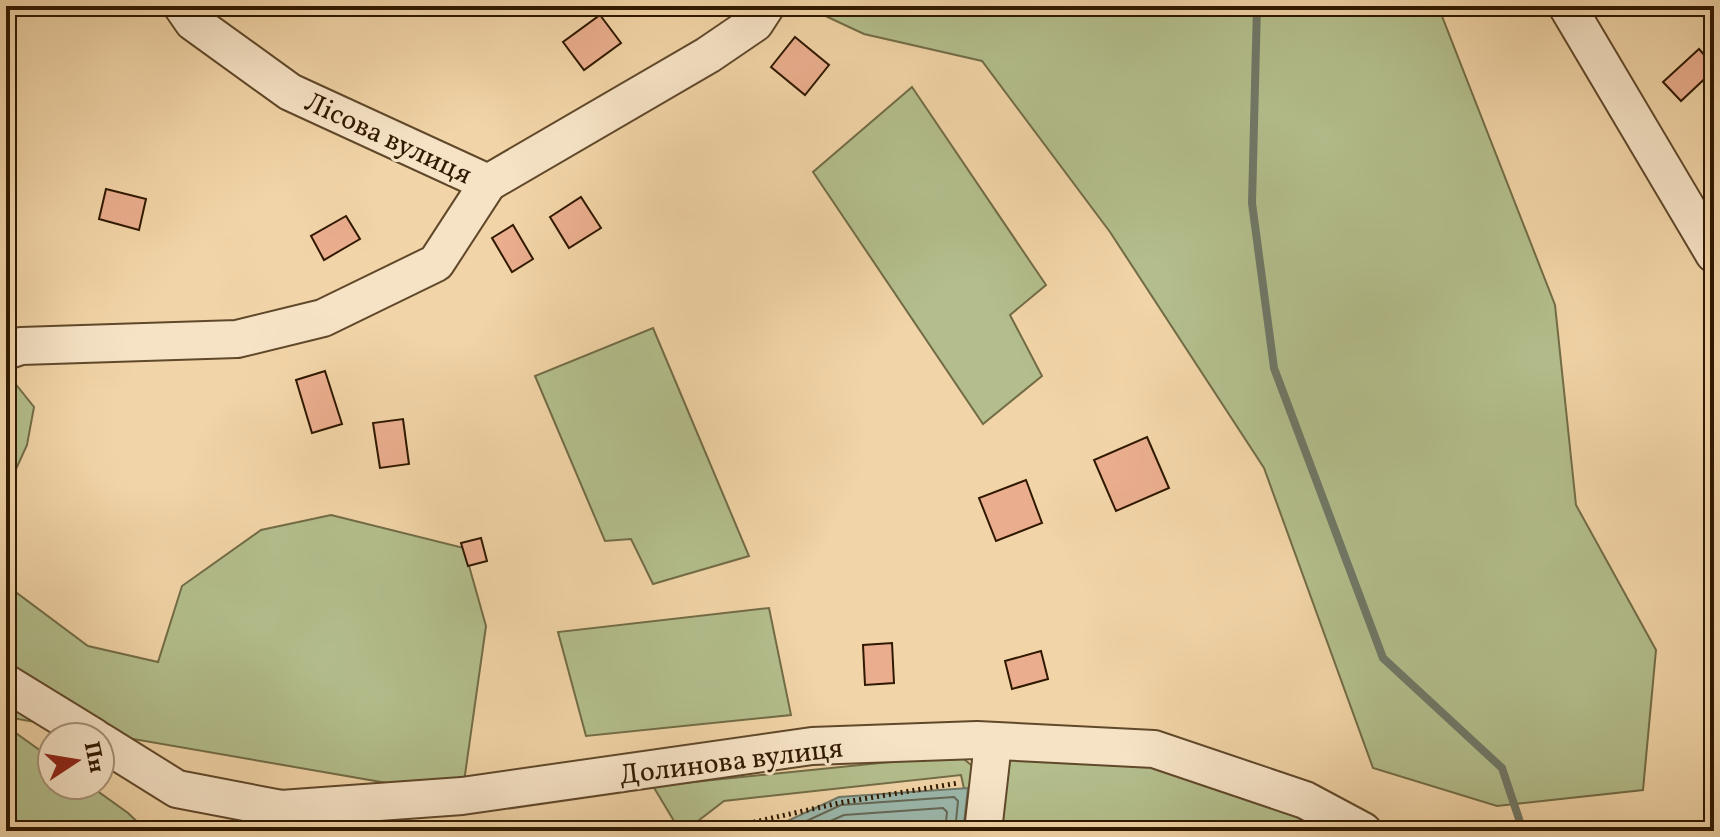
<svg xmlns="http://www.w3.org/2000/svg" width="1720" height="837" viewBox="0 0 1720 837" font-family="Vollkorn,serif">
	<rect width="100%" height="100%" fill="#f1d4a7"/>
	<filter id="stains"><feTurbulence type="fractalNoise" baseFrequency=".0025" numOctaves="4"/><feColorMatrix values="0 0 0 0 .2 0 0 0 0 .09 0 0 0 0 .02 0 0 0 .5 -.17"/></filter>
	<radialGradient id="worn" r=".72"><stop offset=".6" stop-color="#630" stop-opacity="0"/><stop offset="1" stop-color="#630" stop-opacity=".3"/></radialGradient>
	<g fill="#b3be8c" stroke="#726c46" stroke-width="2">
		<polygon points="804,6 1438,6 1555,305 1576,505 1656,650 1643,790 1497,806 1373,768 1264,468 1110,232 982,61 864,34"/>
		<polygon points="912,87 1046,285 1010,315 1042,376 983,424 813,172"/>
		<polygon points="653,328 749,556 653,584 631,539 605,541 535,376"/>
		<polygon points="6,372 34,407 27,445 6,491"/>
		<polygon points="331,515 464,548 486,626 462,796 6,717 6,579 9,587 88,646 158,662 182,586 261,530"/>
		<polygon points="769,608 791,715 586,736 558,632"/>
		<polygon points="6,726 52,759 52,785 89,785 128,813 147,831 6,831"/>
		<polygon points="994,743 1154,749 1365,831 984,831"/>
		<polygon points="959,755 982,774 971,821 961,775 724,801 685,831 680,831 653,786"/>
	</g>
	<polygon fill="#9bb8ac" stroke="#707867" stroke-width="2" points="968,788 963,831 766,831 839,797"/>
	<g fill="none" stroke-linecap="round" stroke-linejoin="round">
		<g stroke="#666856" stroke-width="2">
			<polyline points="785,831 841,805 954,797 958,801 955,831"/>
			<polyline points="808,831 844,815 943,808 947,812 945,831"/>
			<polyline points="837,831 847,826 929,821 933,823 933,831"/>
		</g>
		<polyline stroke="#707867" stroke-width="8" points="1257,6 1252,203 1274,368 1383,658 1502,768 1523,831"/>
	</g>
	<g fill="#eaae8e" stroke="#301900" stroke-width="2">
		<polygon points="600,15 621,43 584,70 563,42"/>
		<polygon points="795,37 829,65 805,95 771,67"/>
		<polygon points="1699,49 1714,66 1714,70 1681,101 1663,82"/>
		<polygon points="106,189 146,199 139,230 99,219"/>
		<polygon points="581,197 601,228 569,248 550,217"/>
		<polygon points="346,216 360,239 324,260 311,236"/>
		<polygon points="513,225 533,259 512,272 492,238"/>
		<polygon points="325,371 342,424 312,433 296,380"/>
		<polygon points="403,419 409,464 380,468 373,423"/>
		<polygon points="1147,437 1169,488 1116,511 1094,460"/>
		<polygon points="1026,480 1042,523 996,541 979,498"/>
		<polygon points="481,538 487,561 468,566 461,543"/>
		<polygon points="892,643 894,683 865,685 863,645"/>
		<polygon points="1041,651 1048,679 1012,689 1005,661"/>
	</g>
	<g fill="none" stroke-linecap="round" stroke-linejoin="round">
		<defs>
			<g id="minor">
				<polyline points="182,6 193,22 290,92 488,183 708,55 755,23 766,6"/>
				<polyline points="1567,6 1714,254"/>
				<polyline points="6,351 21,346 237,339 323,318 436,263 488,183"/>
				<polyline points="6,683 94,737"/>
				<polyline points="100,741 177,789 281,809 462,796 812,746 977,740 1154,749 1305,800 1363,831"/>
				<polyline points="983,831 993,743"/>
			</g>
		</defs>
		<use href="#minor" stroke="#60482a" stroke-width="40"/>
		<polyline stroke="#301900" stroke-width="5" stroke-dasharray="2 4" stroke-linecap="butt" points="725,831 741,825 839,803 958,783"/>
		<use href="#minor" stroke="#f6e3c6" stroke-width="36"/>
	</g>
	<g text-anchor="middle" stroke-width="6" stroke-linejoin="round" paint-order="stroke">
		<g font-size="28" fill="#301900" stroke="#f6e3c6">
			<text transform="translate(389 137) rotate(25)" y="10">Лісова вулиця</text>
			<text transform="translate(731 760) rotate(-7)" y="10">Долинова вулиця</text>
		</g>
	</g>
	<rect width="1720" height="837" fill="none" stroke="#f1d4a7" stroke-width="32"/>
	<rect x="8" y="8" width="1704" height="821" fill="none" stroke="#301900" stroke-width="4"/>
	<rect x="16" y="16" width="1688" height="805" fill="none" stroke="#301900" stroke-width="2"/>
	<g transform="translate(76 761) rotate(78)"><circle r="38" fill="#f6e3c6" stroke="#a79277" stroke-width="2"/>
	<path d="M0-6L14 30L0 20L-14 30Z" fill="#8f2418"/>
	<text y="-12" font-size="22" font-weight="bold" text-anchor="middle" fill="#301900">Пн</text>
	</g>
	<rect width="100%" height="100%" filter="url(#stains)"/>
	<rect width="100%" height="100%" fill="url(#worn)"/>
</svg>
